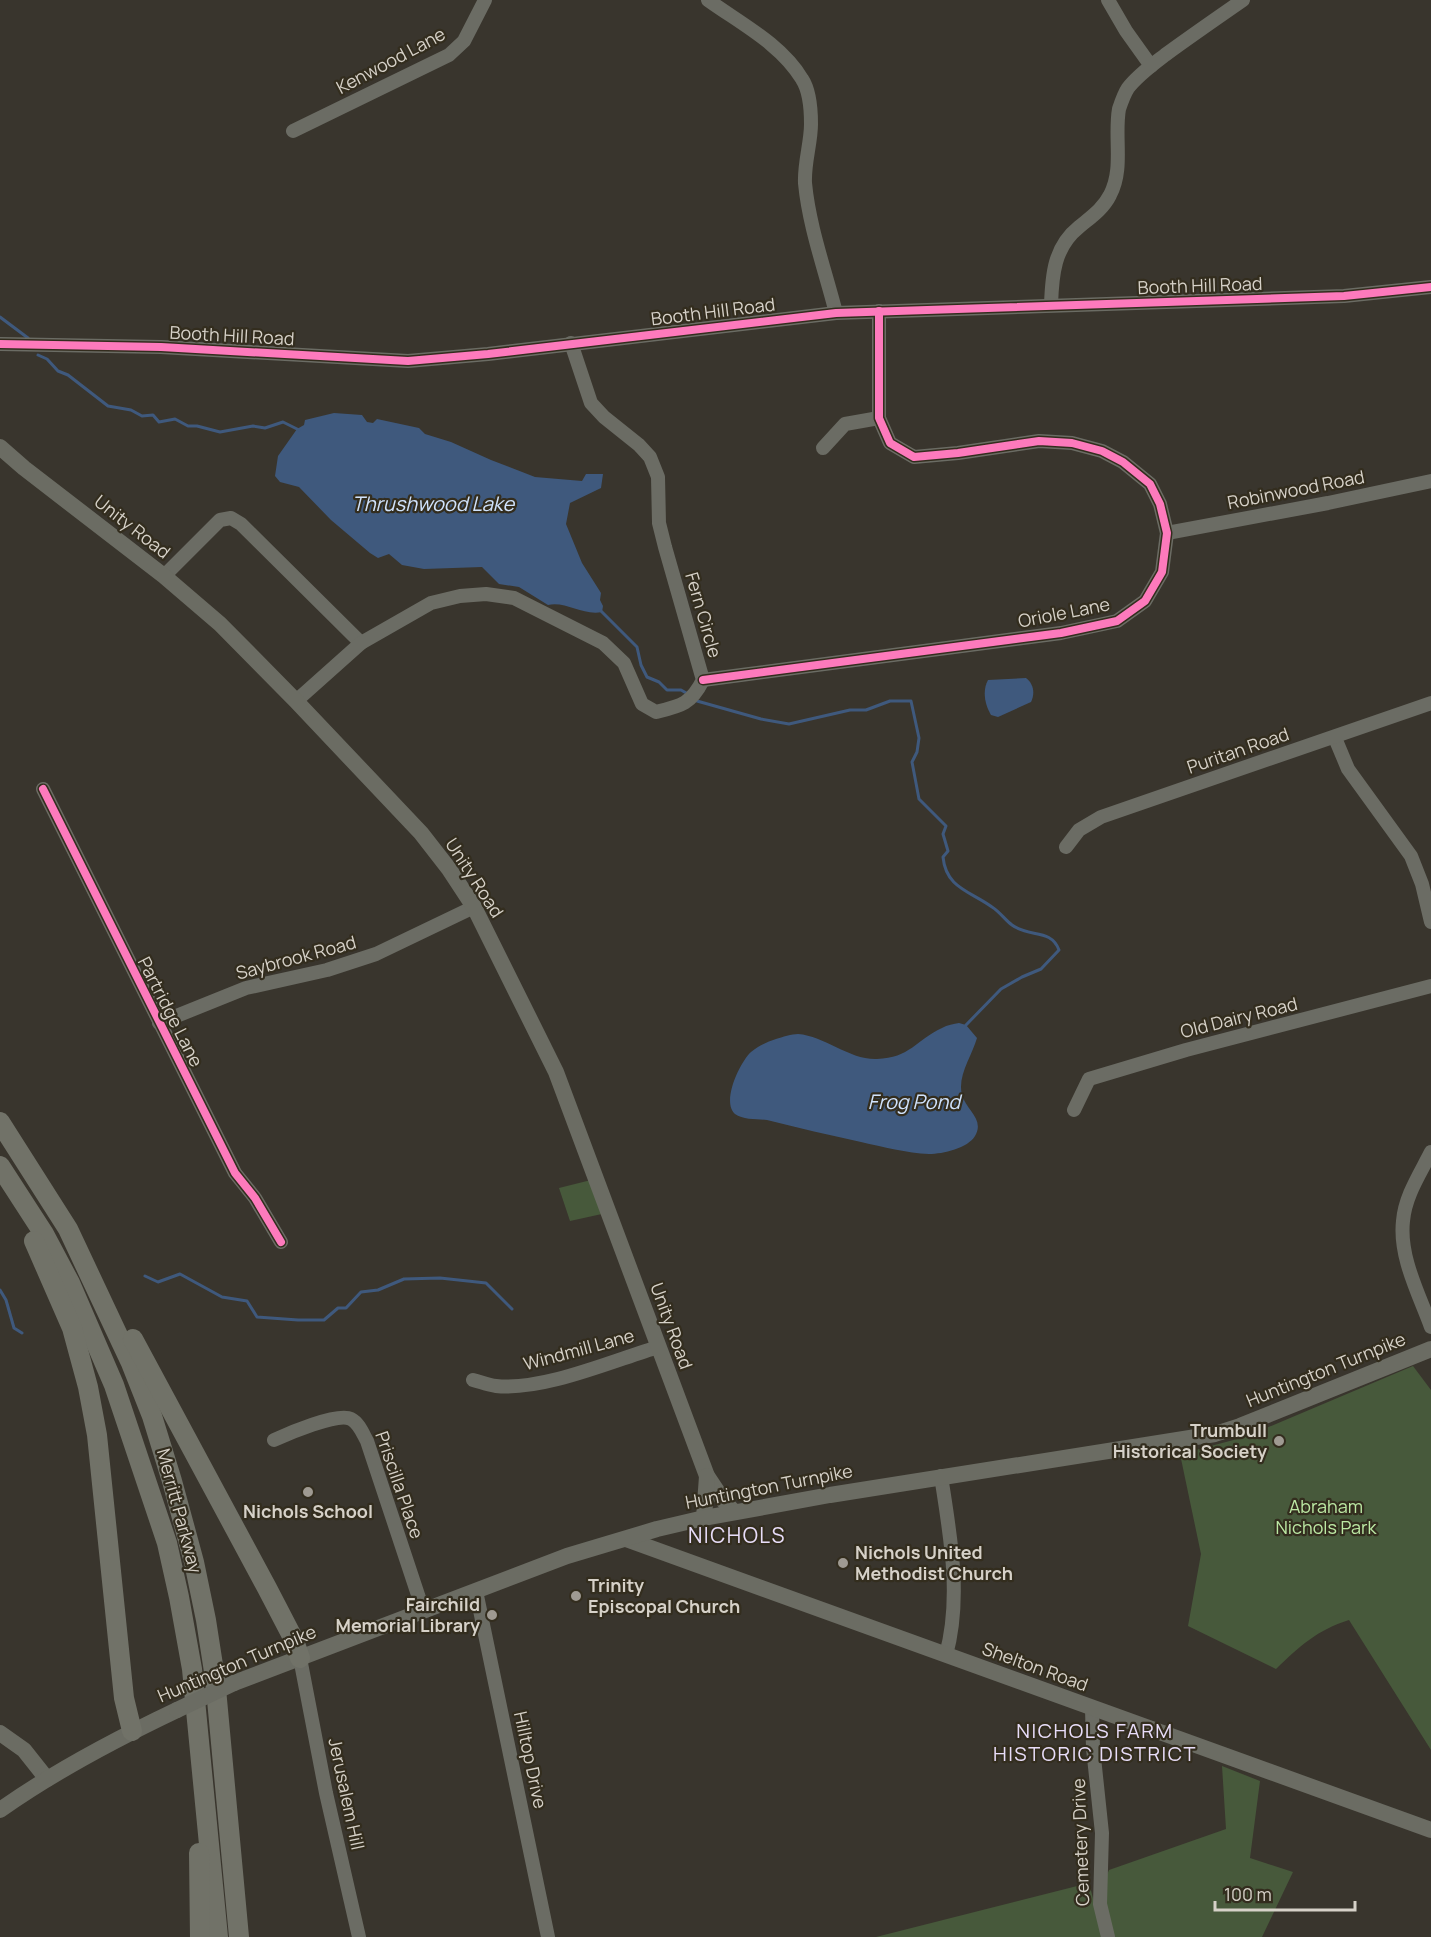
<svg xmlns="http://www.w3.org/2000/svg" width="1431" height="1937" viewBox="0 0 1431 1937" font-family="Manrope,sans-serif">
	<rect width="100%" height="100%" fill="#39352d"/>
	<g fill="#47593b">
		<polygon points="599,1178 611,1212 570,1221 559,1188"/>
		<path d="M1413 1366 1431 1390V1750L1349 1620C1317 1630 1300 1646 1276 1669L1188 1626 1201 1554 1180 1454 1245 1437Z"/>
		<path d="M1222 1766 1260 1781 1250 1858 1293 1872 1262 1937H1114C1108 1913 1098 1893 1109 1870L1226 1829Z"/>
		<polygon points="1089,1883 1103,1937 876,1937"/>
	</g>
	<g fill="#3f597d">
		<path d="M334 413 362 415 367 422 373 423 377 419 419 428 425 434 451 442 491 460 535 477 582 481 586 474H603L601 488 570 503 566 524 582 563 601 593 600 600 603 606 602 612C583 616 566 601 548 605L519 587 499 584 482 567 424 569 402 565 389 554 378 558 370 553 331 520 299 487 280 482 275 476 278 456 297 429 304 425 305 420Z"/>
		<path d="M1026 678C1034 684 1035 694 1031 702L998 717 991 715C985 705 982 691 988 680Z"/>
		<path d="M959 1023 966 1025 977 1038C972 1056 957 1076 962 1095 966 1110 985 1119 975 1136 968 1148 943 1154 929 1154 907 1153 883 1147 861 1142 830 1135 798 1128 767 1120 758 1119 743 1120 735 1114 721 1102 740 1062 751 1052 758 1046 767 1042 776 1039 782 1037 792 1034 798 1034 825 1036 849 1060 877 1059 910 1058 916 1040 942 1028 947 1025 954 1024 959 1023Z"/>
	</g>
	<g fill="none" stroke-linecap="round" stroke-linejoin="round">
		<g stroke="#3f597d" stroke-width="3">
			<polyline points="0,317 28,338"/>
			<polyline points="38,355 47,359 58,371 68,375 108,406 131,410 142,416 153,415 159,422 175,419 188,426 197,426 220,432 253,426 265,428 283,422 299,430"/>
			<polyline points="601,611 637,647 641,665 647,677 659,682 667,690 681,690 688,694"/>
			<path d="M697 701 761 719 789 724 850 710H866L890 701H911L919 738 917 752 912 762 919 799 946 826 943 834 948 851 943 857C946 888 970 891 992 907 1000 912 1005 920 1012 925 1029 938 1051 928 1059 950L1041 969 1022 977 1001 989 966 1025"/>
			<polyline points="145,1276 158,1282 180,1274 222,1297 247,1301 257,1317 298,1320 324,1320 338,1308 346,1308 361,1292 378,1290 404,1279 440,1278 486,1283 512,1309"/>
			<polyline points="0,1290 6,1300 14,1328 22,1333"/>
		</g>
		<g stroke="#6b6c64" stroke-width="14">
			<path d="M708 0C740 23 781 44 802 79 810 91 811 109 811 124 811 143 804 163 805 183 809 226 825 270 836 313"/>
			<polyline points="1108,0 1126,31 1151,66"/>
			<polyline points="293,131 449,55 464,41 485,0"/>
			<path d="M1051 305C1052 275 1054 247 1079 227 1091 217 1103 209 1110 195 1124 169 1114 137 1119 109 1121 103 1124 94 1128 88 1138 75 1152 65 1165 55 1191 36 1217 18 1243 0"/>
			<polyline points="0,344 161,347 408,361 488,354 836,313 1344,296 1431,287"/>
			<polyline points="823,448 845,424 879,418"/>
			<polyline points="1167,533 1328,503 1431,481"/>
			<polyline points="164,576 220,520 231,518 241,524 361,643"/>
			<polyline points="703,680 1061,633 1117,621 1145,601 1162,572 1167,533 1160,504 1150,484 1123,462 1102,451 1072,443 1039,441 958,453 914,457 890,443 879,418 879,311"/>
			<path d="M296 701 361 643 431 603 460 596 486 594 514 598 603 643 624 663 642 704 656 712C681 706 691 704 703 680L665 547 659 523 658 477 650 457 639 445 604 417 591 403 571 343"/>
			<polyline points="1335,738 1348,769 1411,856 1422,884 1431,922"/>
			<polyline points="43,789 235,1173 255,1198 281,1242"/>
			<polyline points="1066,847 1079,830 1101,817 1431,703"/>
			<polyline points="159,1023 246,988 327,970 376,954 474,907"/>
			<polyline points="1074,1110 1089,1079 1186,1050 1431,986"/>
			<path d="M1431 1152C1420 1174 1405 1196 1403 1221 1399 1257 1419 1294 1431 1327"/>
			<path d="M473 1380C481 1382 488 1385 496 1386 543 1391 612 1361 658 1347"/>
			<path d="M274 1440C287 1434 338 1412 351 1419 359 1423 363 1434 367 1441L423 1610"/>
			<path d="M941 1476C950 1535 962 1596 946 1655"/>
			<polyline points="476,1591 548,1937"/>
			<polyline points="300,1658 326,1793 359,1937"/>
			<polyline points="1092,1708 1093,1748 1102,1833 1100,1904 1108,1937"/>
		</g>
		<g stroke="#6b6c63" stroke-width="16">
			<polyline points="0,447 24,468 164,576 220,624 296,701 421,833 449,869 474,907 556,1072 707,1476 723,1500 734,1512"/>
			<polyline points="704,1518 707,1476"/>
			<polyline points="626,1539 1431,1830"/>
			<polyline points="234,1683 567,1556 657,1529 704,1518 830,1495 1215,1434 1240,1426 1431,1349"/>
			<polyline points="0,1733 24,1750 47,1779"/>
			<path d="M0 1810C55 1771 116 1739 177 1710"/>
		</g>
		<g stroke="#717268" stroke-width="20">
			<polyline points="0,1122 68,1229 131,1363 152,1416 172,1481 194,1562 206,1620 215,1678 239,1937"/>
			<polyline points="0,1166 44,1234 70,1283 114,1385 167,1543 179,1597 192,1669 218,1937"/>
			<polyline points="34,1241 72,1328 88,1387 97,1435 124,1698 132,1731"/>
			<polyline points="133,1339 267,1588 293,1638 300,1658"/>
			<polyline points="199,1853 200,1937"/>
		</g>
		<polyline stroke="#6b6c63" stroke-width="16" points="177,1710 234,1683"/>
		<defs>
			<g id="cycleway">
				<polyline points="0,344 161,347 408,361 488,354 836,313 1344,296 1431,287"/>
				<polyline points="703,680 1061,633 1117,621 1145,601 1162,572 1167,533 1160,504 1150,484 1123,462 1102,451 1072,443 1039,441 958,453 914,457 890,443 879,418 879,311"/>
				<polyline points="43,789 235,1173 255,1198 281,1242"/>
			</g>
		</defs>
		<use href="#cycleway" stroke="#332d1e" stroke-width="11"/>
		<use href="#cycleway" stroke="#fd7abc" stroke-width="8"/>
	</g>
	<g fill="#9f9a92" stroke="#332d1e" stroke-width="2">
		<circle cx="1279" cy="1441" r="6"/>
		<circle cx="308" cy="1492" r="6"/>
		<circle cx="843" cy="1563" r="6"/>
		<circle cx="576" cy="1596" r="6"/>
		<circle cx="492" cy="1615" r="6"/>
	</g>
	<g text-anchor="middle" stroke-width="4.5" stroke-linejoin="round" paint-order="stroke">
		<g font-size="18" fill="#d6d1c8" stroke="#332d1e">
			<text transform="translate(391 61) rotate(-28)" y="6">Kenwood Lane</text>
			<text transform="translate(1200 286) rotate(-2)" y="6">Booth Hill Road</text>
			<text transform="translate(713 312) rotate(-7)" y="6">Booth Hill Road</text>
			<text transform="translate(232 336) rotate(3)" y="6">Booth Hill Road</text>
			<text transform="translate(1296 490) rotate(-11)" y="6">Robinwood Road</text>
			<text transform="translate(132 527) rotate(38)" y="6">Unity Road</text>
			<text transform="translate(1064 613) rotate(-11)" y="6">Oriole Lane</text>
			<text transform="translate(703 615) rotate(74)" y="6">Fern Circle</text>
			<text transform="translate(1238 751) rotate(-19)" y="6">Puritan Road</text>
			<text transform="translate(474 878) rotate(57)" y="6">Unity Road</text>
			<text transform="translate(296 958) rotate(-15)" y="6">Saybrook Road</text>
			<text transform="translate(170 1012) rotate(63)" y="6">Partridge Lane</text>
			<text transform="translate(1239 1018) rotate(-14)" y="6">Old Dairy Road</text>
			<text transform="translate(671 1326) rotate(70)" y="6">Unity Road</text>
			<text transform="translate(579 1350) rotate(-15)" y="6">Windmill Lane</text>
			<text transform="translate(1326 1370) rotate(-22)" y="6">Huntington Turnpike</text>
			<text transform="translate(399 1485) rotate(71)" y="6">Priscilla Place</text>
			<text transform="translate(769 1487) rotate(-11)" y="6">Huntington Turnpike</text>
			<text transform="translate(179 1511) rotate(75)" y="6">Merritt Parkway</text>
			<text transform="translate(237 1664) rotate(-23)" y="6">Huntington Turnpike</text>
			<text transform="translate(1035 1667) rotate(20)" y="6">Shelton Road</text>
			<text transform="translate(530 1760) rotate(78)" y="6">Hilltop Drive</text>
			<text transform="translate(346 1794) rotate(78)" y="6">Jerusalem Hill</text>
			<text transform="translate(1081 1842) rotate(-92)" y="6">Cemetery Drive</text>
		</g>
		<g font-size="18" font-weight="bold" fill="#d6d1c8" stroke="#332d1e" text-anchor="end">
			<text x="1267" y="1437">Trumbull<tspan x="1267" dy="21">Historical Society</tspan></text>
			<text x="308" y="1518" text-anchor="middle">Nichols School</text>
			<text x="855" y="1559" text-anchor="start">Nichols United<tspan x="855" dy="21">Methodist Church</tspan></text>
			<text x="588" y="1592" text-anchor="start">Trinity<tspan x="588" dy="21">Episcopal Church</tspan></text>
			<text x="480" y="1611">Fairchild<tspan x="480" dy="21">Memorial Library</tspan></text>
		</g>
		<g font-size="18" fill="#bce9a4" stroke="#332d1e">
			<text x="1326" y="1513">Abraham<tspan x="1326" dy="21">Nichols Park</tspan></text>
		</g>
		<g font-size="20" font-style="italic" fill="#d0e3fd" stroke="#332d1e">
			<text x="433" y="511">Thrushwood Lake</text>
			<text x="914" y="1109">Frog Pond</text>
		</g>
		<g font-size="20" letter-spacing="1.5" fill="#e8ddf9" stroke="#332d1e">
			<text x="1095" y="1738">NICHOLS FARM<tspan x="1095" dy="23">HISTORIC DISTRICT</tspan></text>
		</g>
		<g font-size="21" letter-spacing="1.5" fill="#e8ddf9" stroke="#332d1e">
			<text x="737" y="1543">NICHOLS</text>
		</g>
	</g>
	<path d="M1215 1901v9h140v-9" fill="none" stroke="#d6d1c8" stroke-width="3"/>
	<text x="1224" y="1901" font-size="18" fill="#d6d1c8" stroke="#332d1e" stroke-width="4.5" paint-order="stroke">100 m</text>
</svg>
